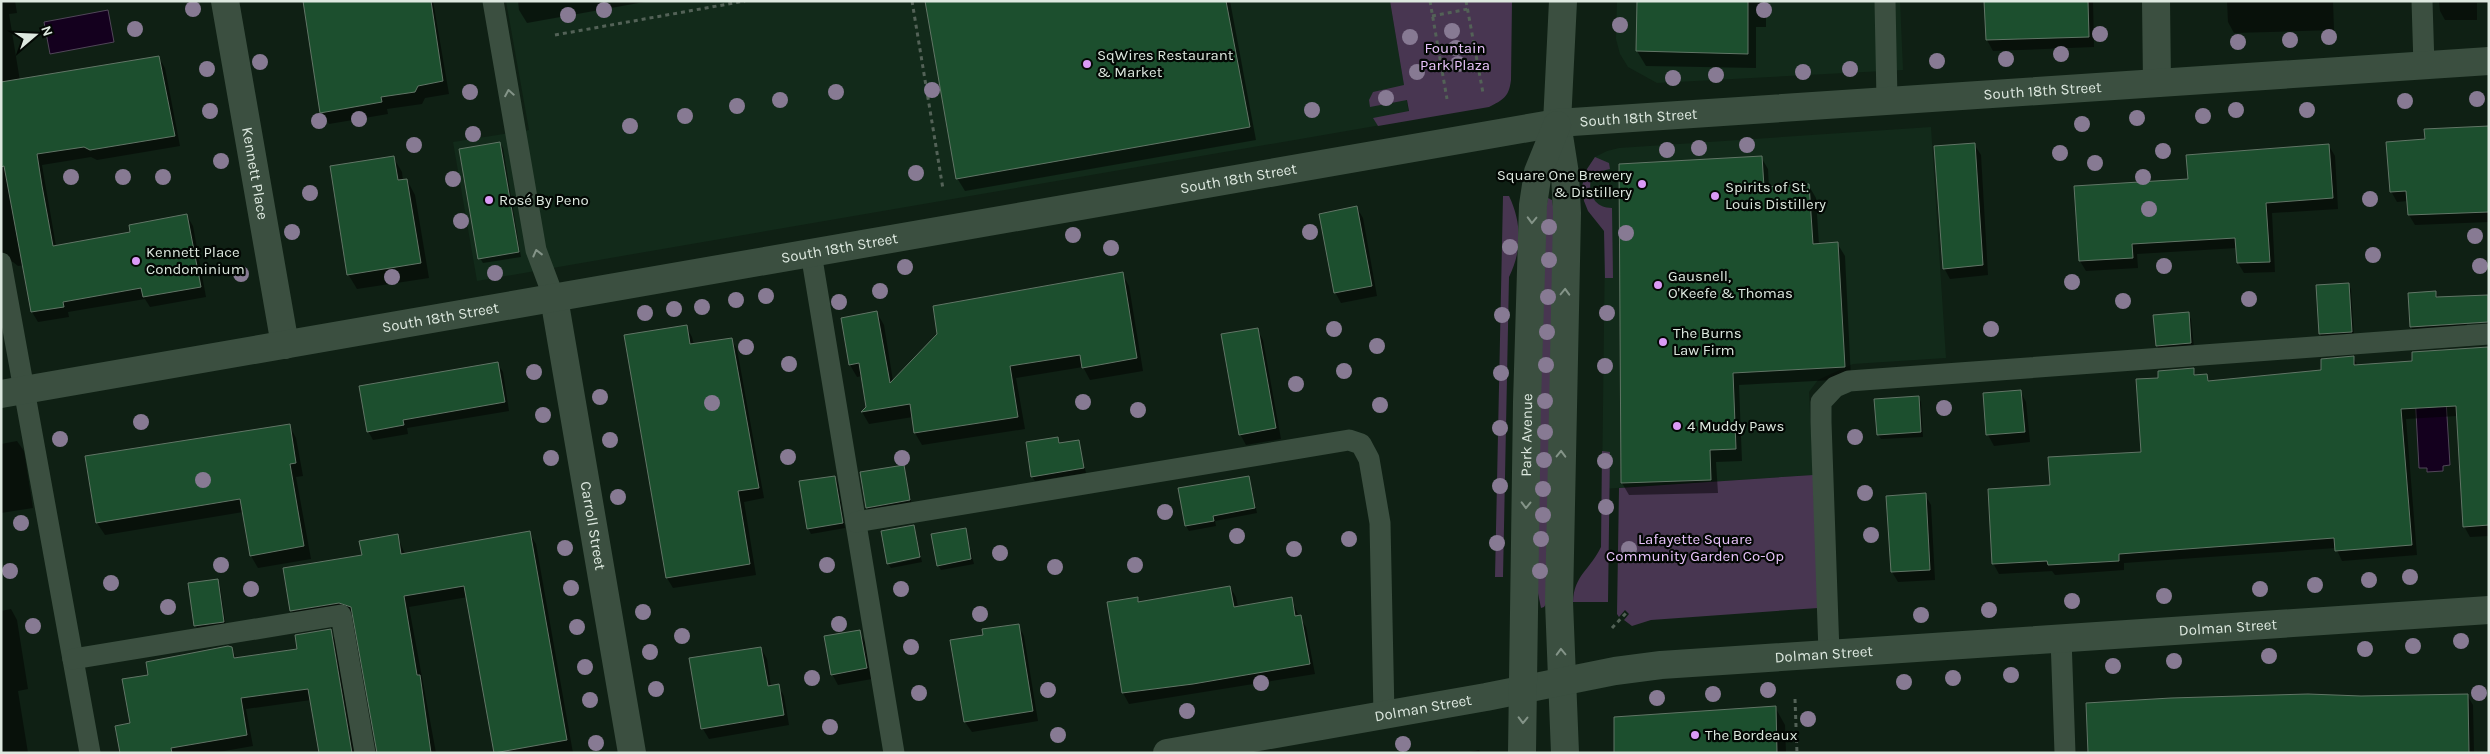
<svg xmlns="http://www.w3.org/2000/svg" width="2490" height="754" viewBox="0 0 2490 754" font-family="Karla,sans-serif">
	<rect width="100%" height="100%" fill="#0f2014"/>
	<g fill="#122a1a">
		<polygon points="506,1 1390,1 1410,120 477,281 453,142 529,130"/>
		<polygon points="1617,1 1900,1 1903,70 1657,83 1628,67 1620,54 1616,39"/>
		<polygon points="1931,127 1946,358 1853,364 1818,380 1809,392 1813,475 1602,489 1605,241 1604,231 1584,201 1582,187 1585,172 1595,157 1607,151 1619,148"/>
	</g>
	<g fill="#483651">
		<path d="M1390 1H1512L1511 80C1509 97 1503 100 1489 107L1378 126 1373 118 1409 111 1407 100 1370 107 1369 100 1373 92 1404 85Z"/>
		<path d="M1595 157 1609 163 1610 169 1593 173C1586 189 1592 208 1612 208L1613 278H1605L1604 231 1588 211 1584 201 1582 187 1585 172Z"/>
		<path d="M1503 196H1509C1522 223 1522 251 1509 277L1503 577H1495Z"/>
		<polygon points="1548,198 1552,200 1554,212 1547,602 1544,607 1541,608 1535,578 1545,213"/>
		<path d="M1602 451 1610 452 1608 602H1573C1574 575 1590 570 1601 547Z"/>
		<polygon points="1813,475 1818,608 1651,620 1632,626 1624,620 1629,614 1625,610 1619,617 1617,614 1619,488"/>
	</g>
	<g fill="#14001e" stroke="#504658">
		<polygon points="108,10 114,42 50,54 44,22"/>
		<polygon points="2415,394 2446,400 2450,465 2443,466 2443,471 2427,472 2427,468 2419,468"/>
	</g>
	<g fill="#0007">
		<polygon points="1,1 15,1 17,13 9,14 20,81 159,58 165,68 180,146 97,160 91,157 42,165 56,246 132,234 187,216 193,226 206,297 150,307 145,299 68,312 69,317 38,322 32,312 24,265 18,266 13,262 6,261 1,263"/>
		<polygon points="304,1 433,1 449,94 425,98 422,104 387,109 388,114 329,124 322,112"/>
		<polygon points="518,1 650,1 527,23 519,10"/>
		<polygon points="926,1 1230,1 1256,140 965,191 957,178"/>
		<polygon points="1638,1 1766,1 1766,27 1756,27 1756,68 1646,66 1637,51"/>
		<polygon points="1985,1 2093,1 2094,47 1993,51 1987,40"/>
		<polygon points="2227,1 2333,1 2334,30 2234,33 2228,22"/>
		<polygon points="2439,1 2489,1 2489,3 2477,3 2477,20 2445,20 2440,11"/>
		<polygon points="2489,127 2489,222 2415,225 2409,215 2408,201 2397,202 2391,191 2426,140"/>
		<polygon points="500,143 503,148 521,257 483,263 480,258"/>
		<polygon points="1974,144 1981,155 1988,275 1950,279 1944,268"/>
		<polygon points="2329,146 2335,156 2338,209 2272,213 2275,272 2244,273 2238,263 2237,248 2137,254 2138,268 2086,271 2080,261 2189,180"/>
		<polygon points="393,157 402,172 403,181 407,180 415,195 429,278 357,289 348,274"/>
		<polygon points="1761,157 1768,169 1769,188 1809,186 1816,198 1819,245 1837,243 1845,256 1851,379 1739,385 1742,461 1716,462 1718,493 1629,495 1622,483"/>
		<polygon points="1357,208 1363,218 1377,296 1341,303 1335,292"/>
		<polygon points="1122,273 1129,286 1143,371 1090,380 1083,367 1016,378 1025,429 922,445 915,433 913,417 869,424 862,412 867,407 862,376 857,377 850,365 877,313 884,325 893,381"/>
		<polygon points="2348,284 2351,289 2354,336 2323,339 2320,334"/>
		<polygon points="2435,292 2438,297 2466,303 2467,328 2414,332 2411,327"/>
		<polygon points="2188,314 2191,319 2194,348 2160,351 2157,346"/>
		<polygon points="686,326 692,337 694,345 731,339 737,349 764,498 744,502 756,575 673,588 667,578 626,336"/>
		<polygon points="1257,329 1263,340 1281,439 1246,445 1240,434"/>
		<polygon points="2488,351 2489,536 2470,537 2464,526 2457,416 2406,419 2417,555 2342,561 2336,548 2124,563 2124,570 2055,575 2052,571 1999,574 1993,563 2051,487 2142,453 2160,379 2193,370 2196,376 2206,375 2210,382 2323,372 2353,358 2358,366 2414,362"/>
		<polygon points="497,363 503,372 509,411 407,428 408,434 373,440 368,431"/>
		<polygon points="2020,391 2026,402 2030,442 1994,446 1988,435 1984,394"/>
		<polygon points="1918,397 1921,402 1923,437 1881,439 1878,434"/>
		<polygon points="289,425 296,438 303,476 296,477 311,559 258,568 251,556 243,512 105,535 97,523 86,457"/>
		<polygon points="1058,438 1061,444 1078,441 1086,473 1035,481 1032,476"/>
		<polygon points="17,441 24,451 33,508 1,513 1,444"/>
		<polygon points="903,467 912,505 870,512 867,507"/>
		<polygon points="835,477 838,483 845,528 811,534 808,528"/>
		<polygon points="1249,477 1257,513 1215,521 1216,526 1189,531 1186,526"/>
		<polygon points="1925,495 1931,505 1935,580 1898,582 1892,572"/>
		<polygon points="914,526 921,556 888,562"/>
		<polygon points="965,529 974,564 941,570 938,565"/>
		<polygon points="529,533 536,544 573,753 496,753 468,597 409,607 436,753 378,753 355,616 346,613 298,621 292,610 363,556 397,536 405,554"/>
		<polygon points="921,558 922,562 891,568 889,565"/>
		<polygon points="217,580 220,586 226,626 198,631 196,626 189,585"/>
		<polygon points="1230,587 1236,597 1238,607 1291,598 1299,617 1306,627 1315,674 1129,704 1123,693 1109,603 1137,599 1139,603"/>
		<polygon points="11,609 17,620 28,689 18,691 28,753 1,753 1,611"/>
		<polygon points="1018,625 1024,636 1038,721 972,732 965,722 952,642 985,636"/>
		<polygon points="330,631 336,642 356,753 320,753 311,700 246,709 253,746 213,753 121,753 149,676 231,648 237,659 298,650"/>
		<polygon points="859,631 865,642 872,679 838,685 832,674"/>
		<polygon points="761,648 767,659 771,687 778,686 784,696 789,725 709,739 703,729"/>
		<polygon points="2467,695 2473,705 2474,753 2090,753 2361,697"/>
		<polygon points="1775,707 1785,725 1786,753 1615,753"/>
		<polygon points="1479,750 1481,753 1466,753"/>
	</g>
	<g fill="#1c4f2e" stroke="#617566">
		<polygon points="303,1 431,1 443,81 418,86 415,92 381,97 382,102 320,113"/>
		<polygon points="925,1 1226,1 1250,127 956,179"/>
		<polygon points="1637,1 1748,1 1748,54 1636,51"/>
		<polygon points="1984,1 2088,1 2089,37 1986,40"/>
		<polygon points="159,56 175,136 90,150 84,147 37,154 42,186 53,246 130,232 129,225 187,214 201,287 143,297 141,288 63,302 64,307 31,312 4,166 1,167 1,82"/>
		<polygon points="2489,126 2489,212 2408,215 2406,191 2390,192 2386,142 2425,139 2424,129"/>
		<polygon points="500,142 519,252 478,259 459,149"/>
		<polygon points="1975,143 1983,265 1943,269 1934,146"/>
		<polygon points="2329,144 2333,198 2266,203 2270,262 2237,263 2235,238 2132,244 2133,258 2079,261 2074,186 2188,179 2186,155"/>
		<polygon points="394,156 398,180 407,179 421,263 347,275 330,166"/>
		<polygon points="1762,156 1764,187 1809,184 1813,244 1838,242 1845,367 1733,373 1736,449 1710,450 1711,480 1621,483 1619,164"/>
		<polygon points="1357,206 1372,286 1334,293 1319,214"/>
		<polygon points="1123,272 1137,358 1082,368 1080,355 1010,366 1018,417 914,433 910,404 861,412 866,407 859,363 849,365 841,318 877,311 890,383 937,334 933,306"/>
		<polygon points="2349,283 2352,332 2319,334 2316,285"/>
		<polygon points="2436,291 2436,297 2488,295 2488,322 2410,327 2408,293"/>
		<polygon points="2189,312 2191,343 2156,346 2153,315"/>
		<polygon points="687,325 690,344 732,338 759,488 738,491 750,564 666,578 624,335"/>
		<polygon points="1258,328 1276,428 1239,435 1221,334"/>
		<polygon points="2488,347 2489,525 2463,527 2456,406 2401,409 2412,545 2335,551 2334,538 2119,554 2119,561 2048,565 2047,561 1992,564 1988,489 2050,485 2048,457 2141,452 2136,379 2158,378 2158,371 2194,368 2194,375 2207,374 2208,381 2321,370 2321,359 2354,356 2354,365 2412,361 2412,352"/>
		<polygon points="498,362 505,402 403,420 404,425 367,432 359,386"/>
		<polygon points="2021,390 2025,432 1986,435 1983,393"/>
		<polygon points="1919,396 1921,432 1877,435 1874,399"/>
		<polygon points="290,424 296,463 290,464 304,546 250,556 240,499 96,523 85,456"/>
		<polygon points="1058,437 1059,443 1079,440 1084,468 1031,477 1026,442"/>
		<polygon points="904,465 910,500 866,508 860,472"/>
		<polygon points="835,476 843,523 807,529 799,481"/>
		<polygon points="1249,476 1255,508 1213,516 1214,521 1185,526 1178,488"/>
		<polygon points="1926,493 1930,570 1891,572 1886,496"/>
		<polygon points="914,525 920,557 887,564 881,531"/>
		<polygon points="966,528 971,559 937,566 931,534"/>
		<polygon points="530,531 567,740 494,753 464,586 404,596 417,675 420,675 431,753 377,753 351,607 339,603 290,611 283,568 362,555 359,541 398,534 401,554"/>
		<polygon points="218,579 224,622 194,626 188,583"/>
		<polygon points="1230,586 1234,607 1292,597 1295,616 1301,615 1310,664 1193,684 1122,693 1107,602 1138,597 1138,602"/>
		<polygon points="1019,624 1033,711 964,722 950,640 983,635 982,629"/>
		<polygon points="331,629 352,753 319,753 308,689 241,698 247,735 171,748 172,753 120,753 115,726 130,723 122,679 148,675 146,662 228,646 232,647 234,658 297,649 295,635"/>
		<polygon points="860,630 867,668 831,675 824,636"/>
		<polygon points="761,647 768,686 779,684 784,715 701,729 689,658"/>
		<polygon points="2308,694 2361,696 2468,694 2469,753 2088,753 2086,703 2171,698"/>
		<polygon points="1776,706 1777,753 1614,753 1614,717"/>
	</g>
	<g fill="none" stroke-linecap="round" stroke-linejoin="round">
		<g stroke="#536257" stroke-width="3" stroke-dasharray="4 4" stroke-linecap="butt">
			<polyline points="912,1 943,189"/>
			<polyline points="1430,1 1447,99"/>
			<polyline points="1466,1 1483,93"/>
			<polyline points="1432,16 1468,9"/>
			<polyline points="555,35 745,1"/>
			<polyline points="1612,628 1627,612"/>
			<polyline points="1795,699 1797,753"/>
		</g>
		<g stroke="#3b4f40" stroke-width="21">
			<polyline points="493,1 536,250 554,298"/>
			<polyline points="1885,1 1887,100"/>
			<polyline points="2422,1 2424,66"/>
			<polyline points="811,253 894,753"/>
			<polyline points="1,263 90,753"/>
			<polyline points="856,522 1349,440 1361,444 1369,459 1380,523 1384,715"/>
			<polyline points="2061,638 2065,753"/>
			<polyline points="1829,653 1821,422 1821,402 1835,387 1849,381 2489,334"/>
			<polyline points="73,659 341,615 365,753"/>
		</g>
		<g stroke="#3b4f40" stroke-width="28">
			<path id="s1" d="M225 1 285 345"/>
			<polyline points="1563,1 1557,123 1565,174 1567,213 1559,602 1565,753"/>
			<polyline points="2156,1 2157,83"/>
			<path id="s2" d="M554 298 632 753"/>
			<path id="s3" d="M1 394 1557 123 2489 61"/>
			<path id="s4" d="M1167 753 1486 697 1615 671 1661 665 2489 610"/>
			<path id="s5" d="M1522 753 1527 402 1533 205 1538 172 1557 125"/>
		</g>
	</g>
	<g fill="#877a93">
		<circle cx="193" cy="9" r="8"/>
		<circle cx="604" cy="10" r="8"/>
		<circle cx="1764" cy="10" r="8"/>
		<circle cx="568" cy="15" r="8"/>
		<circle cx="1620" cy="25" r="8"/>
		<circle cx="135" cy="29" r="8"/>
		<circle cx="1452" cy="31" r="8"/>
		<circle cx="2100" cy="34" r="8"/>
		<circle cx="1410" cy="37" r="8"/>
		<circle cx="2329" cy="37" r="8"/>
		<circle cx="2290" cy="40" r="8"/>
		<circle cx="2238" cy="42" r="8"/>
		<circle cx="1456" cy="48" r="8"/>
		<circle cx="2061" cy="54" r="8"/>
		<circle cx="2006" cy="59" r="8"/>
		<circle cx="1937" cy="61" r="8"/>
		<circle cx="260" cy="62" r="8"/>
		<circle cx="1458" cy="64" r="8"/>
		<circle cx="207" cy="69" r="8"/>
		<circle cx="1850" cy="69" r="8"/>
		<circle cx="1417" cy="72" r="8"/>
		<circle cx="1803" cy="72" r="8"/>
		<circle cx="1716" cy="75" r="8"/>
		<circle cx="1673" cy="78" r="8"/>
		<circle cx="932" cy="90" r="8"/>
		<circle cx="470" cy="92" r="8"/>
		<circle cx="836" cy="92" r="8"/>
		<circle cx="1386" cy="98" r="8"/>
		<circle cx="2477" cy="99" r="8"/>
		<circle cx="780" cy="100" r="8"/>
		<circle cx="2405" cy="101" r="8"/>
		<circle cx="737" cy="106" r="8"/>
		<circle cx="1312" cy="110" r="8"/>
		<circle cx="2236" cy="110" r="8"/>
		<circle cx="2307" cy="110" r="8"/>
		<circle cx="210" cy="111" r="8"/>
		<circle cx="685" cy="116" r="8"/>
		<circle cx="2203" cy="116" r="8"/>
		<circle cx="2137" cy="118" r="8"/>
		<circle cx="359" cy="119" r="8"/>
		<circle cx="319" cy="121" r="8"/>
		<circle cx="2082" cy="124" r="8"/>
		<circle cx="630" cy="126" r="8"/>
		<circle cx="473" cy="134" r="8"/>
		<circle cx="414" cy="145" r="8"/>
		<circle cx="1747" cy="145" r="8"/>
		<circle cx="1699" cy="148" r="8"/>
		<circle cx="1667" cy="150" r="8"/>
		<circle cx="2163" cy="151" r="8"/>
		<circle cx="2060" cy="153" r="8"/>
		<circle cx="221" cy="161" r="8"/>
		<circle cx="2095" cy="163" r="8"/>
		<circle cx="916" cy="173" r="8"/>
		<circle cx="71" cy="177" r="8"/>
		<circle cx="123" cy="177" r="8"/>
		<circle cx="163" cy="177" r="8"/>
		<circle cx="2143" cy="177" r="8"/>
		<circle cx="453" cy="179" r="8"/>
		<circle cx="310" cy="193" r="8"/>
		<circle cx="2370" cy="199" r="8"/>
		<circle cx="2149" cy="209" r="8"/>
		<circle cx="461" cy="221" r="8"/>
		<circle cx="1549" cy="227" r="8"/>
		<circle cx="292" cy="232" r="8"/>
		<circle cx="1310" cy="232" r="8"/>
		<circle cx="1626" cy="233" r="8"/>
		<circle cx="1073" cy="235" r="8"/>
		<circle cx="2475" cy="236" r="8"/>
		<circle cx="1510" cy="247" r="8"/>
		<circle cx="1111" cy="248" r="8"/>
		<circle cx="2373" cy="255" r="8"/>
		<circle cx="1549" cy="260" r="8"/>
		<circle cx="2164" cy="266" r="8"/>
		<circle cx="2480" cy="266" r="8"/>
		<circle cx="905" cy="267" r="8"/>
		<circle cx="495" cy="273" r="8"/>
		<circle cx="241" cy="274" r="8"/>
		<circle cx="392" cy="277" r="8"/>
		<circle cx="2072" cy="282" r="8"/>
		<circle cx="880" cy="291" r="8"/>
		<circle cx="766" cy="296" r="8"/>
		<circle cx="1548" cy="297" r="8"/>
		<circle cx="2249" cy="299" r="8"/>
		<circle cx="736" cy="300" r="8"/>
		<circle cx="2123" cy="301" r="8"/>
		<circle cx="839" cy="302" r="8"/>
		<circle cx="702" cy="307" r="8"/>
		<circle cx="674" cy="309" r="8"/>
		<circle cx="645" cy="313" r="8"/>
		<circle cx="1607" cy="313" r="8"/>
		<circle cx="1502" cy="315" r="8"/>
		<circle cx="1334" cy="329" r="8"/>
		<circle cx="1991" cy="329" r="8"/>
		<circle cx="1547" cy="332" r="8"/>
		<circle cx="1377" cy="346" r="8"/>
		<circle cx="746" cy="347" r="8"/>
		<circle cx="789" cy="364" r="8"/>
		<circle cx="1546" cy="365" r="8"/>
		<circle cx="1605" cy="366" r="8"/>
		<circle cx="1344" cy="371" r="8"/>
		<circle cx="534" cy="372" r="8"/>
		<circle cx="1501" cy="373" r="8"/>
		<circle cx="1296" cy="384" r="8"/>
		<circle cx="600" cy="397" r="8"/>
		<circle cx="1545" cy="401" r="8"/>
		<circle cx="1083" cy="402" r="8"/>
		<circle cx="712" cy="403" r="8"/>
		<circle cx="1380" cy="405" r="8"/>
		<circle cx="1944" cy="408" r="8"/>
		<circle cx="1138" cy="410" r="8"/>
		<circle cx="543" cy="415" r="8"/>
		<circle cx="141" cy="422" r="8"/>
		<circle cx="1500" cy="428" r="8"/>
		<circle cx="1545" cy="432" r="8"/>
		<circle cx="1855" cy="437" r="8"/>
		<circle cx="60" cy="439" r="8"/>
		<circle cx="610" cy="440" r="8"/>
		<circle cx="788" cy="457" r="8"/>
		<circle cx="551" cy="458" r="8"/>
		<circle cx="902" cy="458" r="8"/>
		<circle cx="1544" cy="460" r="8"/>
		<circle cx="1605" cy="461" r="8"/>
		<circle cx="203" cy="480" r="8"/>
		<circle cx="1500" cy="486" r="8"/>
		<circle cx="1543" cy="489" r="8"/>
		<circle cx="1865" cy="493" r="8"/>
		<circle cx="618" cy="497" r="8"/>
		<circle cx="1606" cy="507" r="8"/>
		<circle cx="1165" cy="512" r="8"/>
		<circle cx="1543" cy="515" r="8"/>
		<circle cx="21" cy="523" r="8"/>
		<circle cx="1871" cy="535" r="8"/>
		<circle cx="1237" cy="536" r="8"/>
		<circle cx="1349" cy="539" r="8"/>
		<circle cx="1541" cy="539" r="8"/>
		<circle cx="1497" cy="543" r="8"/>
		<circle cx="565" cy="548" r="8"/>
		<circle cx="1294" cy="549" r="8"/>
		<circle cx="1629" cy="549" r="8"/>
		<circle cx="1000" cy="553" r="8"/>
		<circle cx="221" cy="565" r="8"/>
		<circle cx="827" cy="565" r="8"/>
		<circle cx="1135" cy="565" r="8"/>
		<circle cx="1055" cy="567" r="8"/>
		<circle cx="10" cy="571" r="8"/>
		<circle cx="1540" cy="571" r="8"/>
		<circle cx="2410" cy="577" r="8"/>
		<circle cx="2369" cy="580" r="8"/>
		<circle cx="111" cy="583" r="8"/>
		<circle cx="2315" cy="585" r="8"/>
		<circle cx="571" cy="588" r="8"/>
		<circle cx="251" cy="589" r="8"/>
		<circle cx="901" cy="589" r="8"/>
		<circle cx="2260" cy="589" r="8"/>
		<circle cx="2164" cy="596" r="8"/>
		<circle cx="2072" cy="601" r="8"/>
		<circle cx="168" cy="607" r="8"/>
		<circle cx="1989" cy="610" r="8"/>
		<circle cx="643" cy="612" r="8"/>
		<circle cx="980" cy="614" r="8"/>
		<circle cx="1921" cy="615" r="8"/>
		<circle cx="839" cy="624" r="8"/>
		<circle cx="33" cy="626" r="8"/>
		<circle cx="577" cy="627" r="8"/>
		<circle cx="682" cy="636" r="8"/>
		<circle cx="2461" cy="641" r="8"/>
		<circle cx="2413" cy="646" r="8"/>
		<circle cx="911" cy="647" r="8"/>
		<circle cx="2365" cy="649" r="8"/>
		<circle cx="650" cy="652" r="8"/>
		<circle cx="2269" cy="656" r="8"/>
		<circle cx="2174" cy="661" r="8"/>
		<circle cx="2113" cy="666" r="8"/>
		<circle cx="585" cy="667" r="8"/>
		<circle cx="2011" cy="675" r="8"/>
		<circle cx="812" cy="678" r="8"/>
		<circle cx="1953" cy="678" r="8"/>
		<circle cx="1904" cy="682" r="8"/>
		<circle cx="1261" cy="683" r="8"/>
		<circle cx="656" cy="689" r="8"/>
		<circle cx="1048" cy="690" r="8"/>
		<circle cx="1768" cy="690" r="8"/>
		<circle cx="919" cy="693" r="8"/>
		<circle cx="2479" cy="693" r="8"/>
		<circle cx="1713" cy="694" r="8"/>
		<circle cx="1657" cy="698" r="8"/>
		<circle cx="590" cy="700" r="8"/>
		<circle cx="1187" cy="711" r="8"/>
		<circle cx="1808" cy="719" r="8"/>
		<circle cx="830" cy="727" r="8"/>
		<circle cx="1058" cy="735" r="8"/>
		<circle cx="596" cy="743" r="8"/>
		<circle cx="1403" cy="744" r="8"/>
	</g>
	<defs><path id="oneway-chevron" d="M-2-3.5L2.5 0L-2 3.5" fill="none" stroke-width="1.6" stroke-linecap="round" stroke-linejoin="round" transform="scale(1.25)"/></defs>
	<g stroke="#849488">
		<use href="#oneway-chevron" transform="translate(509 93) rotate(-100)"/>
		<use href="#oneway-chevron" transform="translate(1532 220) rotate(92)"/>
		<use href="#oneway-chevron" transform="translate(537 253) rotate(-104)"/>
		<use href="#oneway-chevron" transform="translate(1565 292) rotate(-88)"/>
		<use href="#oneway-chevron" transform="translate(1561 454) rotate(-89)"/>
		<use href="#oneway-chevron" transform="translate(1526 505) rotate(91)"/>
		<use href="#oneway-chevron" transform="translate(1561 652) rotate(-92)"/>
		<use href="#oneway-chevron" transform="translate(1523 720) rotate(91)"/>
	</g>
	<g fill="#da9af6" stroke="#030804" stroke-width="2">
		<circle cx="1087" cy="64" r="5"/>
		<circle cx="1642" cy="184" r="5"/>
		<circle cx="1715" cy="196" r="5"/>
		<circle cx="489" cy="200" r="5"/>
		<circle cx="136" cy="261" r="5"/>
		<circle cx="1658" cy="285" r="5"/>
		<circle cx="1663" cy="342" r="5"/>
		<circle cx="1677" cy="426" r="5"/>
		<circle cx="1695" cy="735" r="5"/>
	</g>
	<g text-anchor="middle" stroke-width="4.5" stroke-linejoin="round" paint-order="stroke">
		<g font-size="15" fill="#e9c3fb" stroke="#030804">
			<text x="1455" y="53">Fountain<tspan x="1455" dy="17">Park Plaza</tspan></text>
			<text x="1695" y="544">Lafayette Square<tspan x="1695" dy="17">Community Garden Co-Op</tspan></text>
		</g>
		<g font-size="15" fill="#dde8df" stroke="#030804" text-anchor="start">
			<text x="1097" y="60">SqWires Restaurant<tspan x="1097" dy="17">&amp; Market</tspan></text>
			<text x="1632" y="180" text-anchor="end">Square One Brewery<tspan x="1632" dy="17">&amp; Distillery</tspan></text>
			<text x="1725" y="192">Spirits of St.<tspan x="1725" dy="17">Louis Distillery</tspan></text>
			<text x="499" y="205">Rosé By Peno</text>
			<text x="146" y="257">Kennett Place<tspan x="146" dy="17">Condominium</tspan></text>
			<text x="1668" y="281">Gausnell,<tspan x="1668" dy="17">O'Keefe &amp; Thomas</tspan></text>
			<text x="1673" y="338">The Burns<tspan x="1673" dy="17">Law Firm</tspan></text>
			<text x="1687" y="431">4 Muddy Paws</text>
			<text x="1705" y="740">The Bordeaux</text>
		</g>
		<g font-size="15" fill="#dde8df" stroke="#030804">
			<text dy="5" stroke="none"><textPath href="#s3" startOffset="2066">South 18th Street</textPath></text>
			<text dy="5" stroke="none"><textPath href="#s3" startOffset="1661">South 18th Street</textPath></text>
			<text dy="5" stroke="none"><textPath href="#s1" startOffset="175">Kennett Place</textPath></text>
			<text dy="5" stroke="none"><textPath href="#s3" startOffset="1256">South 18th Street</textPath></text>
			<text dy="5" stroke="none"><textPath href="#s3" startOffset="851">South 18th Street</textPath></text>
			<text dy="5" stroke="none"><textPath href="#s3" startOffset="446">South 18th Street</textPath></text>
			<text dy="5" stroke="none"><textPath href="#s5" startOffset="318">Park Avenue</textPath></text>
			<text dy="5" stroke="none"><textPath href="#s2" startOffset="231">Carroll Street</textPath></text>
			<text dy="5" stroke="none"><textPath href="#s4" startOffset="1070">Dolman Street</textPath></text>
			<text dy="5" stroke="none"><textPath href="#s4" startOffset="665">Dolman Street</textPath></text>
			<text dy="5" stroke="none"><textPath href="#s4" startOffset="260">Dolman Street</textPath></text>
		</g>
	</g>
	<rect width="2490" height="754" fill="none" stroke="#dde8df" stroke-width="5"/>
	<g transform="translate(35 35) rotate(71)" stroke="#030804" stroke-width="4" paint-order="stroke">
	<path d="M0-4L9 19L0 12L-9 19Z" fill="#dde8df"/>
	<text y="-8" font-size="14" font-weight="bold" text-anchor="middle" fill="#dde8df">N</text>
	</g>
</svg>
